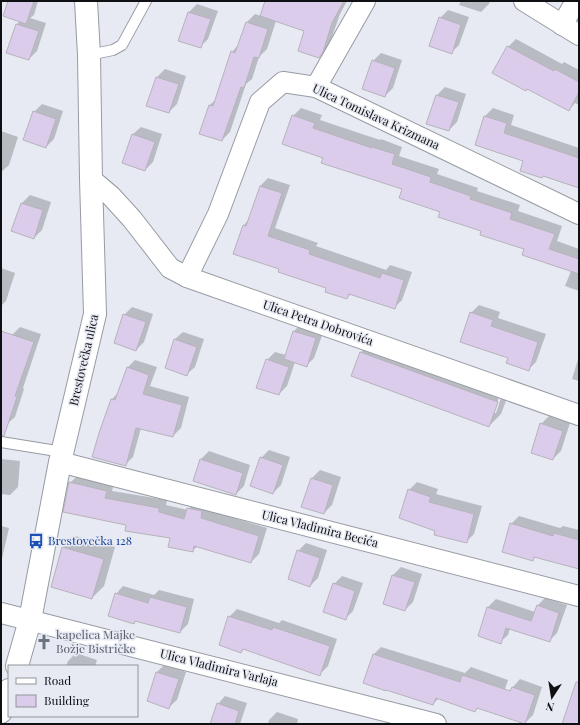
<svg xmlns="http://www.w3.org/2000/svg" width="580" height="725" viewBox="0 0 580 725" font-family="'Playfair Display',serif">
	<rect width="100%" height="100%" fill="#e7eaf3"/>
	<g fill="#0003" fill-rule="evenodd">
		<polygon points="9,1 38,1 34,15 30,18 46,23 37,51 29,59 8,52 17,24 20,21"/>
		<polygon points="266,1 347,1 340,14 330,43 327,49 319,57 306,30 276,21 267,49 259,57 252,79 246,84 230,132 222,140 201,133 210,105 216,99 232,52 239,44 247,22 255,14 261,16"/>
		<polygon points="461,1 490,1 489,4 481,12 459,5"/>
		<polygon points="197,4 218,11 208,39 200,47 179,40 189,12"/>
		<polygon points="448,10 469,17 459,45 451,53 440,18"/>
		<polygon points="516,39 562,64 564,62 579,70 579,105 575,103 569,110 508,47"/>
		<polygon points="381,53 402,60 393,88 385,96 373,61"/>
		<polygon points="165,69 186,76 177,104 169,112 148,105 157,77"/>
		<polygon points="445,87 466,94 457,122 449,130 428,123 437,95"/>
		<polygon points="42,104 63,111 54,139 46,147 34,112"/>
		<polygon points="301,108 322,115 320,120 380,140 381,139 402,147 399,156 439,169 437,174 478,188 477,191 520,205 518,211 562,226 557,241 579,249 579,291 565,286 571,271 525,249 482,231 441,212 403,188 324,157 293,116"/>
		<polygon points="493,108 514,115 511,125 579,148 579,187 544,175 542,177 524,160 476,144 485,116"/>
		<polygon points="141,127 162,134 153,162 145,170 133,134"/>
		<polygon points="1,131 18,137 9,165 1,172"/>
		<polygon points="268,178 290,185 275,228 318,243 316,246 386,270 390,265 412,272 402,300 394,308 351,294 347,298 327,287 280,269 244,225 249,219 260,186"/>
		<polygon points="30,195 51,202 42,230 34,238 12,231 22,203"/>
		<polygon points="1,268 15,273 6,301 1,306"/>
		<polygon points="479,305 500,312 498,318 546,334 536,362 528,370 509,357 471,313"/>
		<polygon points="132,307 153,314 144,342 136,350 124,315"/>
		<polygon points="302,323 324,330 314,358 306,366 295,362 287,386 279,394 267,360 275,352 286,355 294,331"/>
		<polygon points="20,327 41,334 23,388 24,389 15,417 7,424 1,423 1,372 12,335"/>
		<polygon points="183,332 204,339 195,367 187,374 175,339"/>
		<path d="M373 340 510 390 501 414 489 426 353 375 361 352ZM499 397 501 398 496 413H494Z"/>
		<polygon points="579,356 579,381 572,379"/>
		<polygon points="135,360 157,367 150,386 189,397 181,428 173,436 141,428 133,457 125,465 100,433 112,399 119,392 127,368"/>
		<polygon points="549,416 570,423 561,451 553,459 541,424"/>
		<polygon points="269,450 290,457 281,485 273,493 261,458"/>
		<polygon points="209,451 250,465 244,486 236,494 194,480 201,459"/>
		<polygon points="1,459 20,461 18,487 10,495 1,494"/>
		<polygon points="320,470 341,477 332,505 324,513 302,506 312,478"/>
		<polygon points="78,475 114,483 112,491 167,500 166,505 188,510 196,500 208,510 267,528 259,554 251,562 198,546 192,551 171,538 127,525 70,483"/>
		<polygon points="417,482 438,489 436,494 482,506 474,534 466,542 436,530 409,490"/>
		<polygon points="519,516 560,528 563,526 579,530 579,568 536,556 533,560 511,524"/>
		<polygon points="1,526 9,528 1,563"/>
		<polygon points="75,536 115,547 104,586 92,598 63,548"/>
		<polygon points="306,543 327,550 318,578 310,586 298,551"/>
		<polygon points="401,567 422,574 413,602 405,610 384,603 393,575"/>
		<polygon points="342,576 363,583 353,611 345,619 334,584"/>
		<polygon points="123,586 154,595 159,590 194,599 188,624 180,632 137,620 134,623 116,594"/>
		<polygon points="545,598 567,605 557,633 549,641 510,628 508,635 500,642 488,607 496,599 535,612 537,606"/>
		<polygon points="237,609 279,623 282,620 337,639 328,666 320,674 244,649 241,652 229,617"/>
		<polygon points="381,647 465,673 471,667 508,680 500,704 478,707 475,710 439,698 433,704 373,655"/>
		<polygon points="76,653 97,660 95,666 66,666 68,661"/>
		<polygon points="165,664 186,672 177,700 169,707 157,672"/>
		<polygon points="520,679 542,687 533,715 525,723 513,687"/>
		<polygon points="225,696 247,703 240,724 211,724 218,704"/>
		<polygon points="277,712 298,719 297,724 268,724 269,720"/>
	</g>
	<g fill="#dbccec" stroke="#b7b3bb">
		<polygon points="8,1 34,1 26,24 3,16"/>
		<polygon points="265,1 344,1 332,23 323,52 319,58 298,51 304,31 260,16"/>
		<polygon points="188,12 211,19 201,48 178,41"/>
		<polygon points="439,17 461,25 452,54 429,46"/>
		<polygon points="246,22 268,29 259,58 254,57 244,88 241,87 222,141 199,134 209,105 213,106 231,51 235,53"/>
		<polygon points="16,24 39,31 29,60 6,53"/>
		<polygon points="507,46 554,71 555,69 579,82 579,92 569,111 527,89 526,91 492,73"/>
		<polygon points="372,60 395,68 385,97 362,89"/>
		<polygon points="156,77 179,84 169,113 146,106"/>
		<polygon points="436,95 459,102 449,131 426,124"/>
		<polygon points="33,111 56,119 46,148 23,140"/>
		<polygon points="292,115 315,123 313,128 372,148 372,147 395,154 392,164 431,177 430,182 471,196 470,199 512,213 510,219 555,234 549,249 579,259 579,274 522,255 524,249 480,235 481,231 438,217 440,212 399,198 402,189 321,163 323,158 282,144"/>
		<polygon points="484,116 507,123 504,133 579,158 579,188 543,176 542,178 520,171 523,161 475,145"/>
		<polygon points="132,134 155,142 145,171 122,163"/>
		<polygon points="260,186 282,193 268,236 310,250 309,254 380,278 382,273 404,280 395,309 349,294 347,299 325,292 326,288 278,272 279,269 233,254 243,225 246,226"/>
		<polygon points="21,203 43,210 34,239 11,231"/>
		<polygon points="470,312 493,320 491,326 538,342 529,371 506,363 508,358 460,342"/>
		<polygon points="123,314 146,322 136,351 114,343"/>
		<polygon points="1,331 34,342 15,396 17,397 4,436 1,436"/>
		<polygon points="293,331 316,338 307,367 284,359"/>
		<polygon points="174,339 197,347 187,376 165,368"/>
		<polygon points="360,352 498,402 489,427 351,376"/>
		<polygon points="266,359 289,367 279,395 256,388"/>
		<polygon points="127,367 149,375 143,394 182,405 173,437 136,428 126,466 92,457 99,433 111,399 115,400"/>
		<polygon points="540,423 563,431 553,460 531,453"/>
		<polygon points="260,457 283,465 273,494 250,486"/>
		<polygon points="200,459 243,473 236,495 193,481"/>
		<polygon points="311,478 333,485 324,514 301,507"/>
		<polygon points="69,482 107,491 105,498 159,508 159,512 184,519 187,508 202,511 201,518 259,536 251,563 194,546 193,552 168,547 170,538 125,531 126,525 63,512"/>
		<polygon points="408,489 431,497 429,502 474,514 467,543 434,535 435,531 399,518"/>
		<polygon points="510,523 553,536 554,533 579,540 579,569 534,557 533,561 502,552"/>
		<polygon points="62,547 104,559 92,599 51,587"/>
		<polygon points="297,550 320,558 310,587 288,579"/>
		<polygon points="392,575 415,582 405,611 383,604"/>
		<polygon points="333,583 355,591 346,620 323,612"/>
		<polygon points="115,593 148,603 150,597 187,607 180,633 135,621 134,624 108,616"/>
		<polygon points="537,605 559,613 550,642 506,628 501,644 478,636 487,607 531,621"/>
		<polygon points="228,616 272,630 273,627 330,646 320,676 243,649 241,653 219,645"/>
		<polygon points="373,654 460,682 462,675 510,691 512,687 535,695 525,724 477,708 475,712 436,698 433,705 386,690 386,691 363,683"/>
		<polygon points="156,672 179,679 169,709 147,701"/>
		<polygon points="576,682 579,682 579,724 562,724"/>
		<polygon points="217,703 239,711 235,724 210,724"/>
	</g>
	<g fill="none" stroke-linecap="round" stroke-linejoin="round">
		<defs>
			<g id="service">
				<polyline points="89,55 113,50 122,45 146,1"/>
				<polyline points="1,442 63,452"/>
			</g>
			<g id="minor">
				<polyline points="524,1 579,35"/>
				<polyline points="562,25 576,1"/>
				<polyline points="316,87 365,1"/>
				<polyline points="91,179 111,196 132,219 170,268 187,277 579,415"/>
				<polyline points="187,277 218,214 260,102 283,82 316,87 579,214"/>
				<polyline points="60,462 579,596"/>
				<polyline points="1,613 436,724"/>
			</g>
			<g id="tertiary">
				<polyline points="17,666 30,620 60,462 95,314 91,179 89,55 86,1"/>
				<polyline points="1,712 9,690"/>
			</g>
		</defs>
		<use href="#service" stroke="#979ba3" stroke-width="12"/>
		<use href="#minor" stroke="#979ba3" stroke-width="22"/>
		<use href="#tertiary" stroke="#979ba3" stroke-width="24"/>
		<use href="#service" stroke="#fff" stroke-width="10"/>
		<use href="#minor" stroke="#fff" stroke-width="20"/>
		<use href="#tertiary" stroke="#fff" stroke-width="22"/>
	</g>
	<defs>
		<symbol id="bus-bare" viewBox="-9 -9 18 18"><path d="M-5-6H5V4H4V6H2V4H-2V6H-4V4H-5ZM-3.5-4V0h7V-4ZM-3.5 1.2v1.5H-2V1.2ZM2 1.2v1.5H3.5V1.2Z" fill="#1a4fb4" stroke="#e7eaf3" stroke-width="2.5" paint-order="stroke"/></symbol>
		<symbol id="church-bare" viewBox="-9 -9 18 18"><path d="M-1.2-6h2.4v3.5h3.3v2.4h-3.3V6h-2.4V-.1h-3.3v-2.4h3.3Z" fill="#6b7280" stroke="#e7eaf3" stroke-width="2.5" paint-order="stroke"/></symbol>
	</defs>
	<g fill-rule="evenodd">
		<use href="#bus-bare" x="25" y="530" width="22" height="22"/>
		<use href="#church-bare" x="33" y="631" width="22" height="22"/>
	</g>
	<g text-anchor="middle" stroke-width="3" stroke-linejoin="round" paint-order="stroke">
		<g font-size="12" fill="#0f1013" stroke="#e7eaf3">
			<text transform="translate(376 117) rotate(25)" y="4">Ulica Tomislava Krizmana</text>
			<text transform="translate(318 323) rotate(19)" y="4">Ulica Petra Dobrovića</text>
			<text transform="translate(84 360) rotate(-77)" y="4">Brestovečka ulica</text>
			<text transform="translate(320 529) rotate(14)" y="4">Ulica Vladimira Becića</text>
			<text transform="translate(219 668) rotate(14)" y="4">Ulica Vladimira Varlaja</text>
		</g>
		<g font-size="12" fill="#164399" stroke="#e7eaf3" text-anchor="start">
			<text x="48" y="545">Brestovečka 128</text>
		</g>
		<g font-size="12" fill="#5b616d" stroke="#e7eaf3" text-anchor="start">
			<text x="56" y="639">kapelica Majke<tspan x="56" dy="14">Božje Bistričke</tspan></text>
		</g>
	</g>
	<rect width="580" height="725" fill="none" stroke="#0f1013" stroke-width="4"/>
	<rect x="8" y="665" width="130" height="52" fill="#e7eaf3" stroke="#919399"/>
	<rect x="16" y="678" width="20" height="6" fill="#ffffff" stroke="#919399"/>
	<text x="44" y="685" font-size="12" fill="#0f1013">Road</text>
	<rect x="16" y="695" width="20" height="12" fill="#dbccec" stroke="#919399"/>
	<text x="44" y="705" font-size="12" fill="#0f1013">Building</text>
	<g transform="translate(552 697) rotate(192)" stroke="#e7eaf3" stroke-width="3" paint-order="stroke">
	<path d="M0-3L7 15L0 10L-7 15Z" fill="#0f1013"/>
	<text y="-6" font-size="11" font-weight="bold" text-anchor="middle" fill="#0f1013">N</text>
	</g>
</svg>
